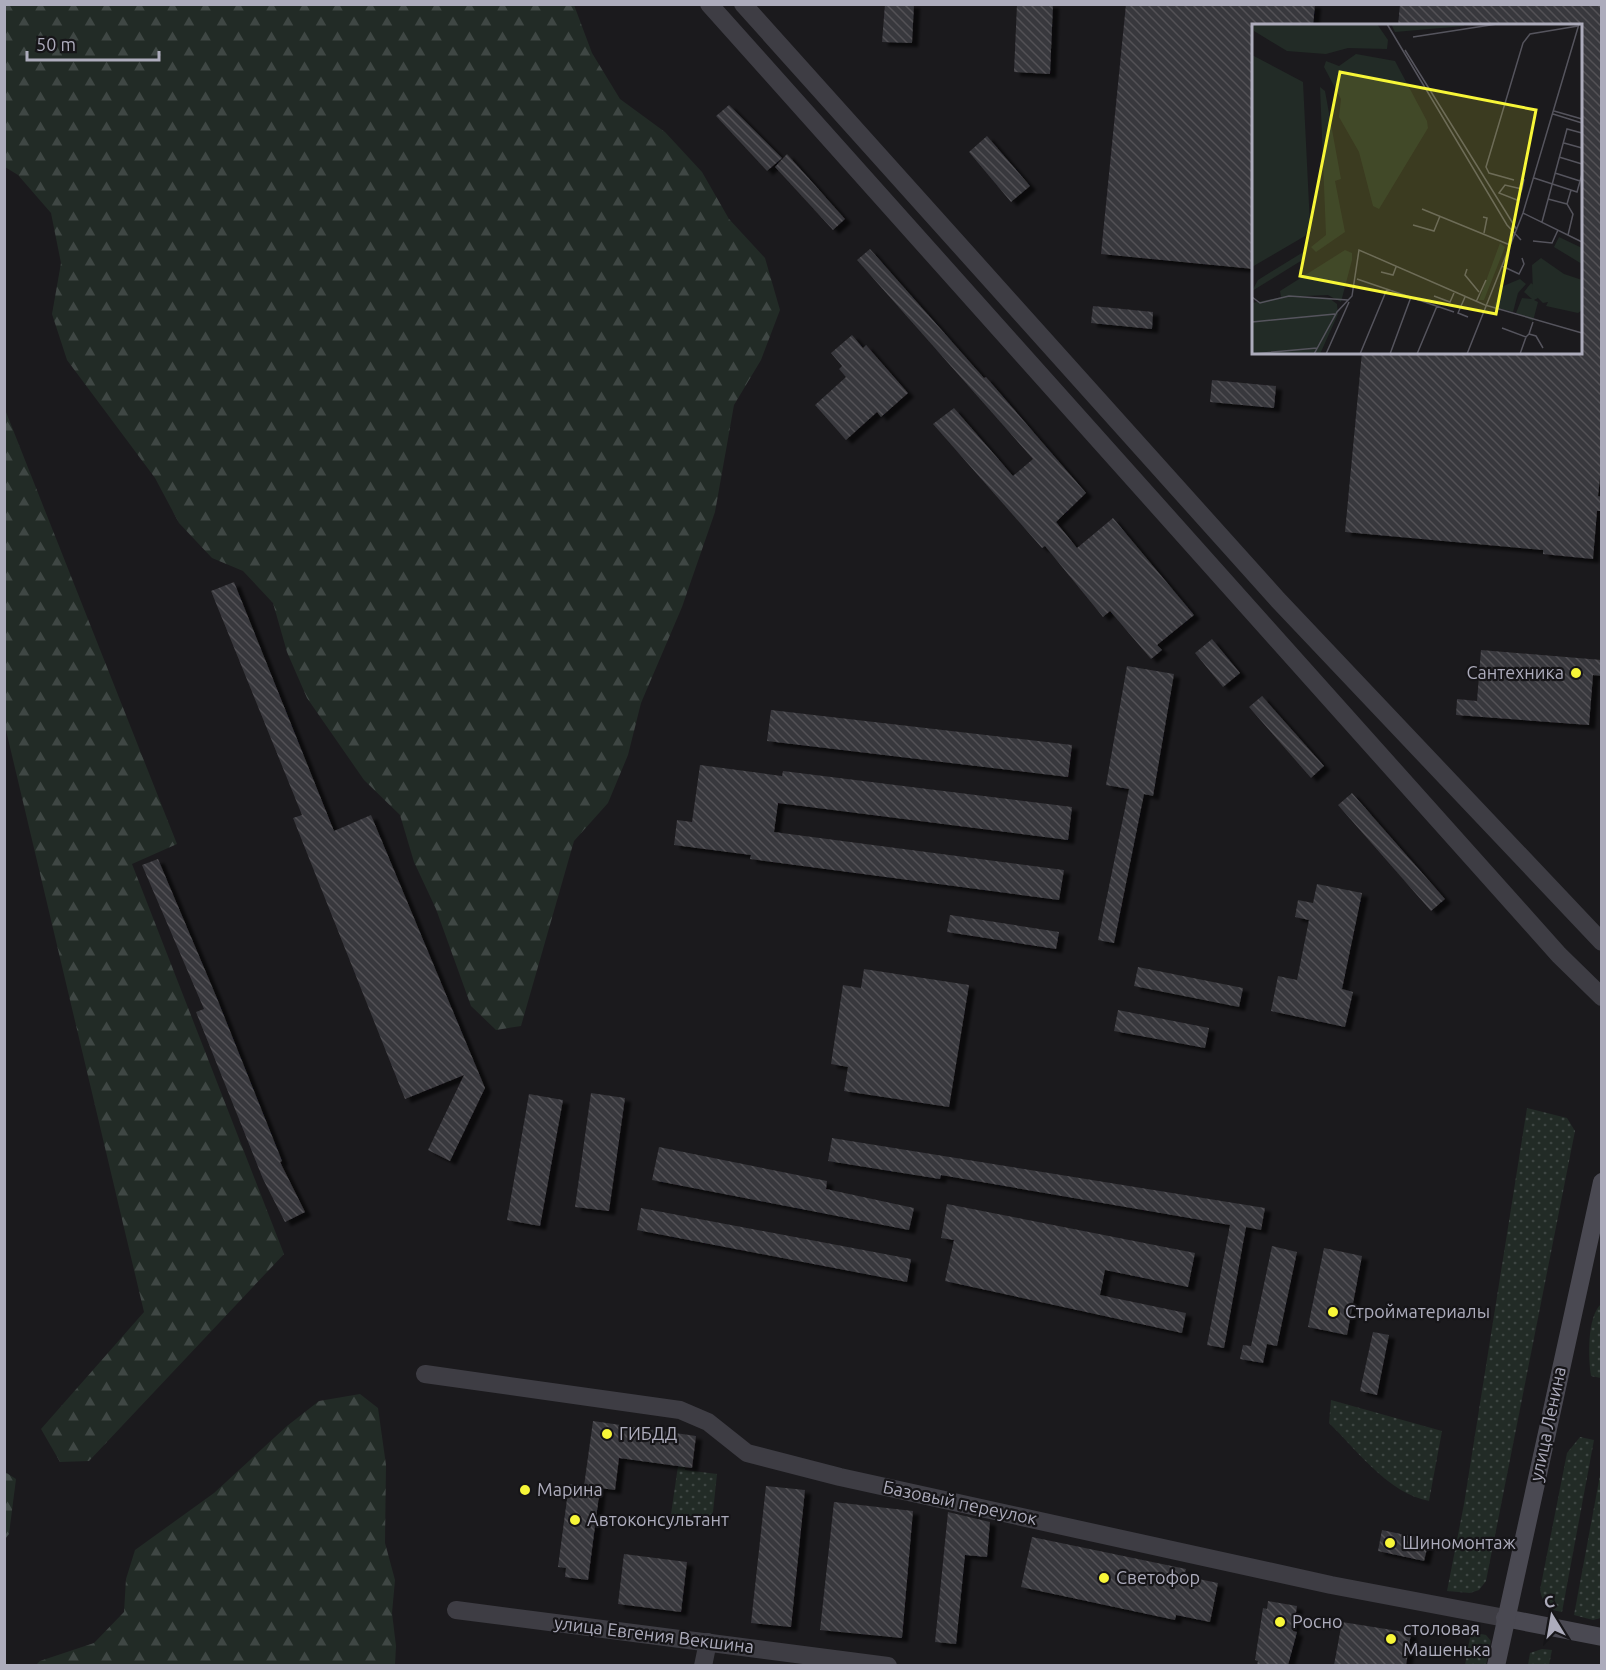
<svg xmlns="http://www.w3.org/2000/svg" width="1606" height="1670" viewBox="0 0 1606 1670" font-family="Ubuntu,sans-serif">
	<defs>
		<pattern id="grass-dots" width="8" height="8" patternUnits="userSpaceOnUse" patternTransform="scale(1.5)"><rect width="8" height="8" fill="#222b26"/><path d="M2 2h.1M6 6h.1" fill="none" stroke="#3f4744" stroke-width="1.8" stroke-linecap="round"/></pattern>
		<pattern id="forest-firs" width="22" height="20" patternUnits="userSpaceOnUse" patternTransform="scale(1.5)"><rect width="22" height="20" fill="#222b26"/><path d="M5 1l3.5 6h-7zM16 11l3.5 6h-7z" fill="#3f4744"/></pattern>
		<pattern id="building-back-hatch" width="6" height="6" patternUnits="userSpaceOnUse" patternTransform="scale(1.5)"><rect width="6" height="6" fill="#38373c"/><path d="M-1 5l2 2M0 0l6 6M5-1l2 2" fill="none" stroke="#525156"/></pattern>
		<filter id="shadow"><feDropShadow dx="6" dy="4" stdDeviation="1.5" flood-color="#0009"/></filter>
	</defs>
	<rect width="100%" height="100%" fill="#1b1a1d"/>
	<g fill="url(#grass-dots)">
		<polygon points="1527,1108 1567,1118 1575,1131 1486,1581 1479,1590 1470,1593 1447,1591 1464,1504"/>
		<path d="M1601 1304V1378L1591 1376C1588 1358 1587 1317 1601 1304Z"/>
		<path d="M1331 1400 1442 1431 1429 1501C1388 1493 1358 1451 1329 1423Z"/>
		<path d="M1580 1437 1594 1440 1562 1612C1548 1610 1543 1604 1540 1590L1567 1453Z"/>
		<polygon points="678,1466 685,1467 685,1470 717,1474 713,1512 709,1518 671,1514"/>
		<polygon points="1601,1470 1601,1618 1593,1620 1574,1615"/>
		<polygon points="1471,1632 1486,1635 1491,1641 1486,1665 1465,1665"/>
		<polygon points="1542,1649 1552,1650 1549,1665 1528,1665 1530,1653"/>
	</g>
	<g fill="url(#forest-firs)">
		<polygon points="4,5 574,5 592,53 620,99 665,132 702,172 729,219 765,258 780,310 761,360 734,405 715,512 682,607 641,703 628,755 608,803 574,841 521,1026 496,1030 471,1006 436,909 414,862 400,815 364,780 307,698 287,652 273,603 243,571 212,558 179,523 155,478 67,360 52,314 61,263 51,213 18,175 5,167"/>
		<polygon points="4,407 177,844 132,864 284,1254 89,1461 60,1462 41,1429 144,1312 5,726"/>
		<polygon points="360,1394 378,1408 386,1465 385,1543 395,1580 392,1613 396,1646 395,1665 36,1665 40,1661 94,1643 124,1612 126,1579 135,1550 214,1493 287,1426 319,1401"/>
		<polygon points="5,1472 16,1479 9,1534 5,1539"/>
	</g>
	<g fill="url(#building-back-hatch)" filter="url(#shadow)">
		<polygon points="885,4 914,4 912,43 882,42"/>
		<polygon points="1017,4 1053,4 1050,74 1014,72"/>
		<polygon points="1126,4 1315,4 1313,26 1254,26 1254,269 1101,254"/>
		<polygon points="1400,4 1602,4 1602,460 1598,496 1602,497 1602,511 1597,511 1593,559 1543,554 1543,550 1345,532 1362,352 1581,352 1581,26 1398,26"/>
		<polygon points="729,105 782,158 767,171 716,116"/>
		<polygon points="987,136 1030,186 1011,202 969,152"/>
		<polygon points="787,154 845,219 833,230 775,167"/>
		<polygon points="870,249 984,378 986,377 1086,493 1056,522 1077,548 1113,518 1194,615 1157,645 1162,650 1151,659 1110,611 1103,617 1045,546 1042,548 933,424 954,408 1013,476 1033,459 857,260"/>
		<polygon points="1093,306 1153,312 1152,329 1091,323"/>
		<polygon points="852,335 863,348 866,345 908,393 881,417 877,412 846,440 815,405 846,377 839,369 842,366 831,353"/>
		<polygon points="1212,380 1276,386 1274,408 1210,402"/>
		<polygon points="234,582 334,831 371,815 485,1088 450,1161 428,1150 464,1075 405,1099 293,818 302,815 211,591"/>
		<polygon points="1212,639 1240,673 1223,687 1195,653"/>
		<polygon points="1481,650 1602,660 1602,676 1593,675 1589,725 1456,715 1457,699 1477,701"/>
		<polygon points="1127,666 1174,674 1153,796 1144,794 1114,943 1098,940 1129,789 1106,785"/>
		<polygon points="1262,696 1324,766 1311,778 1249,707"/>
		<polygon points="771,710 1072,745 1068,777 767,741"/>
		<polygon points="700,765 782,776 783,771 1072,807 1068,840 778,803 774,832 1064,870 1059,900 750,859 751,855 674,845 677,820 692,822"/>
		<polygon points="1352,793 1445,899 1431,911 1338,805"/>
		<polygon points="158,859 216,996 282,1161 280,1162 305,1212 285,1222 263,1179 196,1012 204,1009 142,865"/>
		<polygon points="1317,884 1362,893 1342,989 1353,992 1345,1027 1271,1011 1278,976 1297,980 1309,920 1295,917 1298,900 1313,903"/>
		<polygon points="950,915 1059,932 1056,949 947,932"/>
		<polygon points="1138,967 1243,988 1239,1007 1134,986"/>
		<polygon points="864,969 969,985 949,1107 844,1091 848,1067 831,1064 843,985 861,988"/>
		<polygon points="1118,1010 1209,1028 1205,1048 1114,1031"/>
		<polygon points="591,1093 625,1098 609,1211 575,1207"/>
		<polygon points="529,1094 563,1100 540,1226 507,1220"/>
		<polygon points="832,1138 1265,1208 1261,1230 1246,1227 1224,1348 1207,1345 1230,1225 941,1175 940,1179 828,1161"/>
		<polygon points="659,1147 827,1181 826,1189 914,1208 909,1230 652,1180"/>
		<polygon points="947,1204 1195,1253 1188,1287 1105,1270 1100,1295 1186,1313 1182,1333 945,1281 954,1240 941,1238"/>
		<polygon points="641,1208 911,1259 907,1282 637,1230"/>
		<polygon points="1272,1246 1297,1252 1277,1346 1267,1344 1263,1363 1240,1359 1243,1345 1251,1346"/>
		<polygon points="1324,1248 1362,1256 1347,1335 1308,1327"/>
		<polygon points="1373,1332 1389,1335 1377,1395 1360,1391"/>
		<polygon points="593,1421 696,1436 692,1468 619,1458 615,1490 600,1488 588,1580 565,1577 566,1568 558,1567 569,1484 584,1486"/>
		<polygon points="766,1486 805,1490 791,1627 751,1623"/>
		<polygon points="834,1502 913,1511 902,1638 820,1630"/>
		<polygon points="948,1512 990,1522 987,1557 965,1555 956,1644 935,1642"/>
		<polygon points="1382,1530 1429,1540 1424,1561 1378,1551"/>
		<polygon points="1032,1537 1186,1569 1184,1576 1218,1583 1210,1622 1176,1615 1175,1620 1021,1587"/>
		<polygon points="624,1554 687,1562 681,1612 618,1604"/>
		<polygon points="1268,1601 1297,1606 1293,1631 1297,1632 1288,1665 1257,1665 1258,1661 1255,1660 1263,1608 1267,1609"/>
		<polygon points="1342,1622 1411,1633 1406,1665 1334,1665"/>
	</g>
	<g fill="none" stroke-linecap="round" stroke-linejoin="round">
		<g stroke="#3e3d44" stroke-width="18">
			<polyline points="709,4 1559,955 1602,997"/>
			<polyline points="743,4 1278,600 1602,942"/>
			<polyline points="425,1374 680,1410 708,1422 747,1453 840,1477 1331,1585 1505,1618"/>
			<polyline points="456,1610 888,1666"/>
			<polyline points="703,1666 708,1642"/>
		</g>
		<g stroke="#4a4952" stroke-width="18">
			<polyline points="1505,1618 1602,1637"/>
			<polyline points="1496,1666 1602,1182"/>
		</g>
	</g>
	<g fill="#f7f638" stroke="#161518" stroke-width="2">
		<circle cx="1576" cy="673" r="6"/>
		<circle cx="1333" cy="1312" r="6"/>
		<circle cx="607" cy="1434" r="6"/>
		<circle cx="525" cy="1490" r="6"/>
		<circle cx="575" cy="1520" r="6"/>
		<circle cx="1390" cy="1543" r="6"/>
		<circle cx="1104" cy="1578" r="6"/>
		<circle cx="1280" cy="1622" r="6"/>
		<circle cx="1391" cy="1639" r="6"/>
	</g>
	<g text-anchor="middle" stroke-width="4.5" stroke-linejoin="round" paint-order="stroke">
		<g font-size="18" fill="#adacbc" stroke="#161518" text-anchor="start">
			<text x="1564" y="679" text-anchor="end">Сантехника</text>
			<text x="1345" y="1318">Стройматериалы</text>
			<text x="619" y="1440">ГИБДД</text>
			<text x="537" y="1496">Марина</text>
			<text x="587" y="1526">Автоконсультант</text>
			<text x="1402" y="1549">Шиномонтаж</text>
			<text x="1116" y="1584">Светофор</text>
			<text x="1292" y="1628">Росно</text>
			<text x="1403" y="1635">cтоловая<tspan x="1403" dy="21">Машенька</tspan></text>
		</g>
		<g font-size="18" fill="#adacbc" stroke="#161518">
			<text transform="translate(1548 1424) rotate(-78)" y="6">улица Ленина</text>
			<text transform="translate(960 1503) rotate(12)" y="6">Базовый переулок</text>
			<text transform="translate(654 1635) rotate(7)" y="6">улица Евгения Векшина</text>
		</g>
	</g>
	<g transform="translate(1252 24)">
		<rect width="330" height="330" fill="#1b1a1d"/>
		<path d="M248 219 253 223 232 276H227ZM268 255 274 260 266 269 261 288 242 283 249 263ZM279 259 283 262 286 274 282 276 286 278 281 297 264 289 270 274 280 275 272 268ZM36 272 77 274 85 280 86 290 68 330H0V279Z" fill="#222b26"/>
		<path d="M0 0H125L136 16 135 25 96 24 74 30 35 27 2 7ZM104 30 143 37 175 97 176 104 127 185 121 182 107 128 87 93 89 75 72 43 74 37 87 42ZM0 31 51 58 58 201 53 212 0 243ZM68 63 73 67 89 155 83 157 93 208 64 228 59 223 74 211ZM307 213 330 224V240L302 223ZM93 226 100 229V236L89 278 76 271 29 273 28 267ZM53 227 52 235 0 267 6 256ZM289 234 312 250 330 256V286L326 289 294 282 296 278 291 279 281 269 280 241Z" fill="#222b26"/>
		<path d="M139 0H212V2L143 8Z" fill="#222b26"/>
		<path fill="none" stroke="#55545d" stroke-width="1.5" d="M135 0 255 201 269 216M161 13 245 0M153 26 265 206M302 87 330 95M301 90 330 99M312 119 330 124M307 133 330 140M303 149 328 157M282 154 325 168 330 150M262 156 237 149 234 143 271 19 278 10 326 2M270 165 265 176 247 169 253 161 270 165 272 155M296 175 315 180M170 185 258 221M271 189 330 218M231 193 235 194 232 209M290 198 315 105 330 109M161 201 182 207 188 192M316 211 321 190 315 180 319 166M281 217 300 219 306 206M250 242 267 250 272 240 270 234M215 245 213 251 227 268M129 248 141 251 144 243M105 255 202 288M182 272 198 278 202 269M0 273 8 279 37 272 96 276M213 273 206 289 216 293M224 278 234 256M233 281 330 309M0 298 83 290M281 298 277 310 284 312 291 324M250 304 274 313 277 310M0 330 65 324M62 330 85 288 100 272 107 226 233 281M74 330 97 278M108 330 135 265M138 330 159 273M165 330 185 282M215 330 271 189 327 0M268 330 274 313"/>
		<path fill="#f7f638" fill-opacity="0.15" stroke="#f7f638" stroke-width="3" d="M88 48 284 86 244 290 48 252Z"/>
		<rect width="330" height="330" fill="none" stroke="#adacbc" stroke-width="3"/>
	</g>
	<rect width="1606" height="1670" fill="none" stroke="#adacbc" stroke-width="12"/>
	<g transform="translate(1552 1616) rotate(349)" stroke="#161518" stroke-width="4.5" paint-order="stroke">
	<path d="M0-4.5L10 22L0 15L-10 22Z" fill="#adacbc"/>
	<text y="-9" font-size="16" font-weight="bold" text-anchor="middle" fill="#adacbc">С</text>
	</g>
	<path d="M27 51v9h132v-9" fill="none" stroke="#adacbc" stroke-width="3"/>
	<text x="36" y="51" font-size="18" fill="#adacbc" stroke="#161518" stroke-width="4.5" paint-order="stroke">50 m</text>
</svg>
